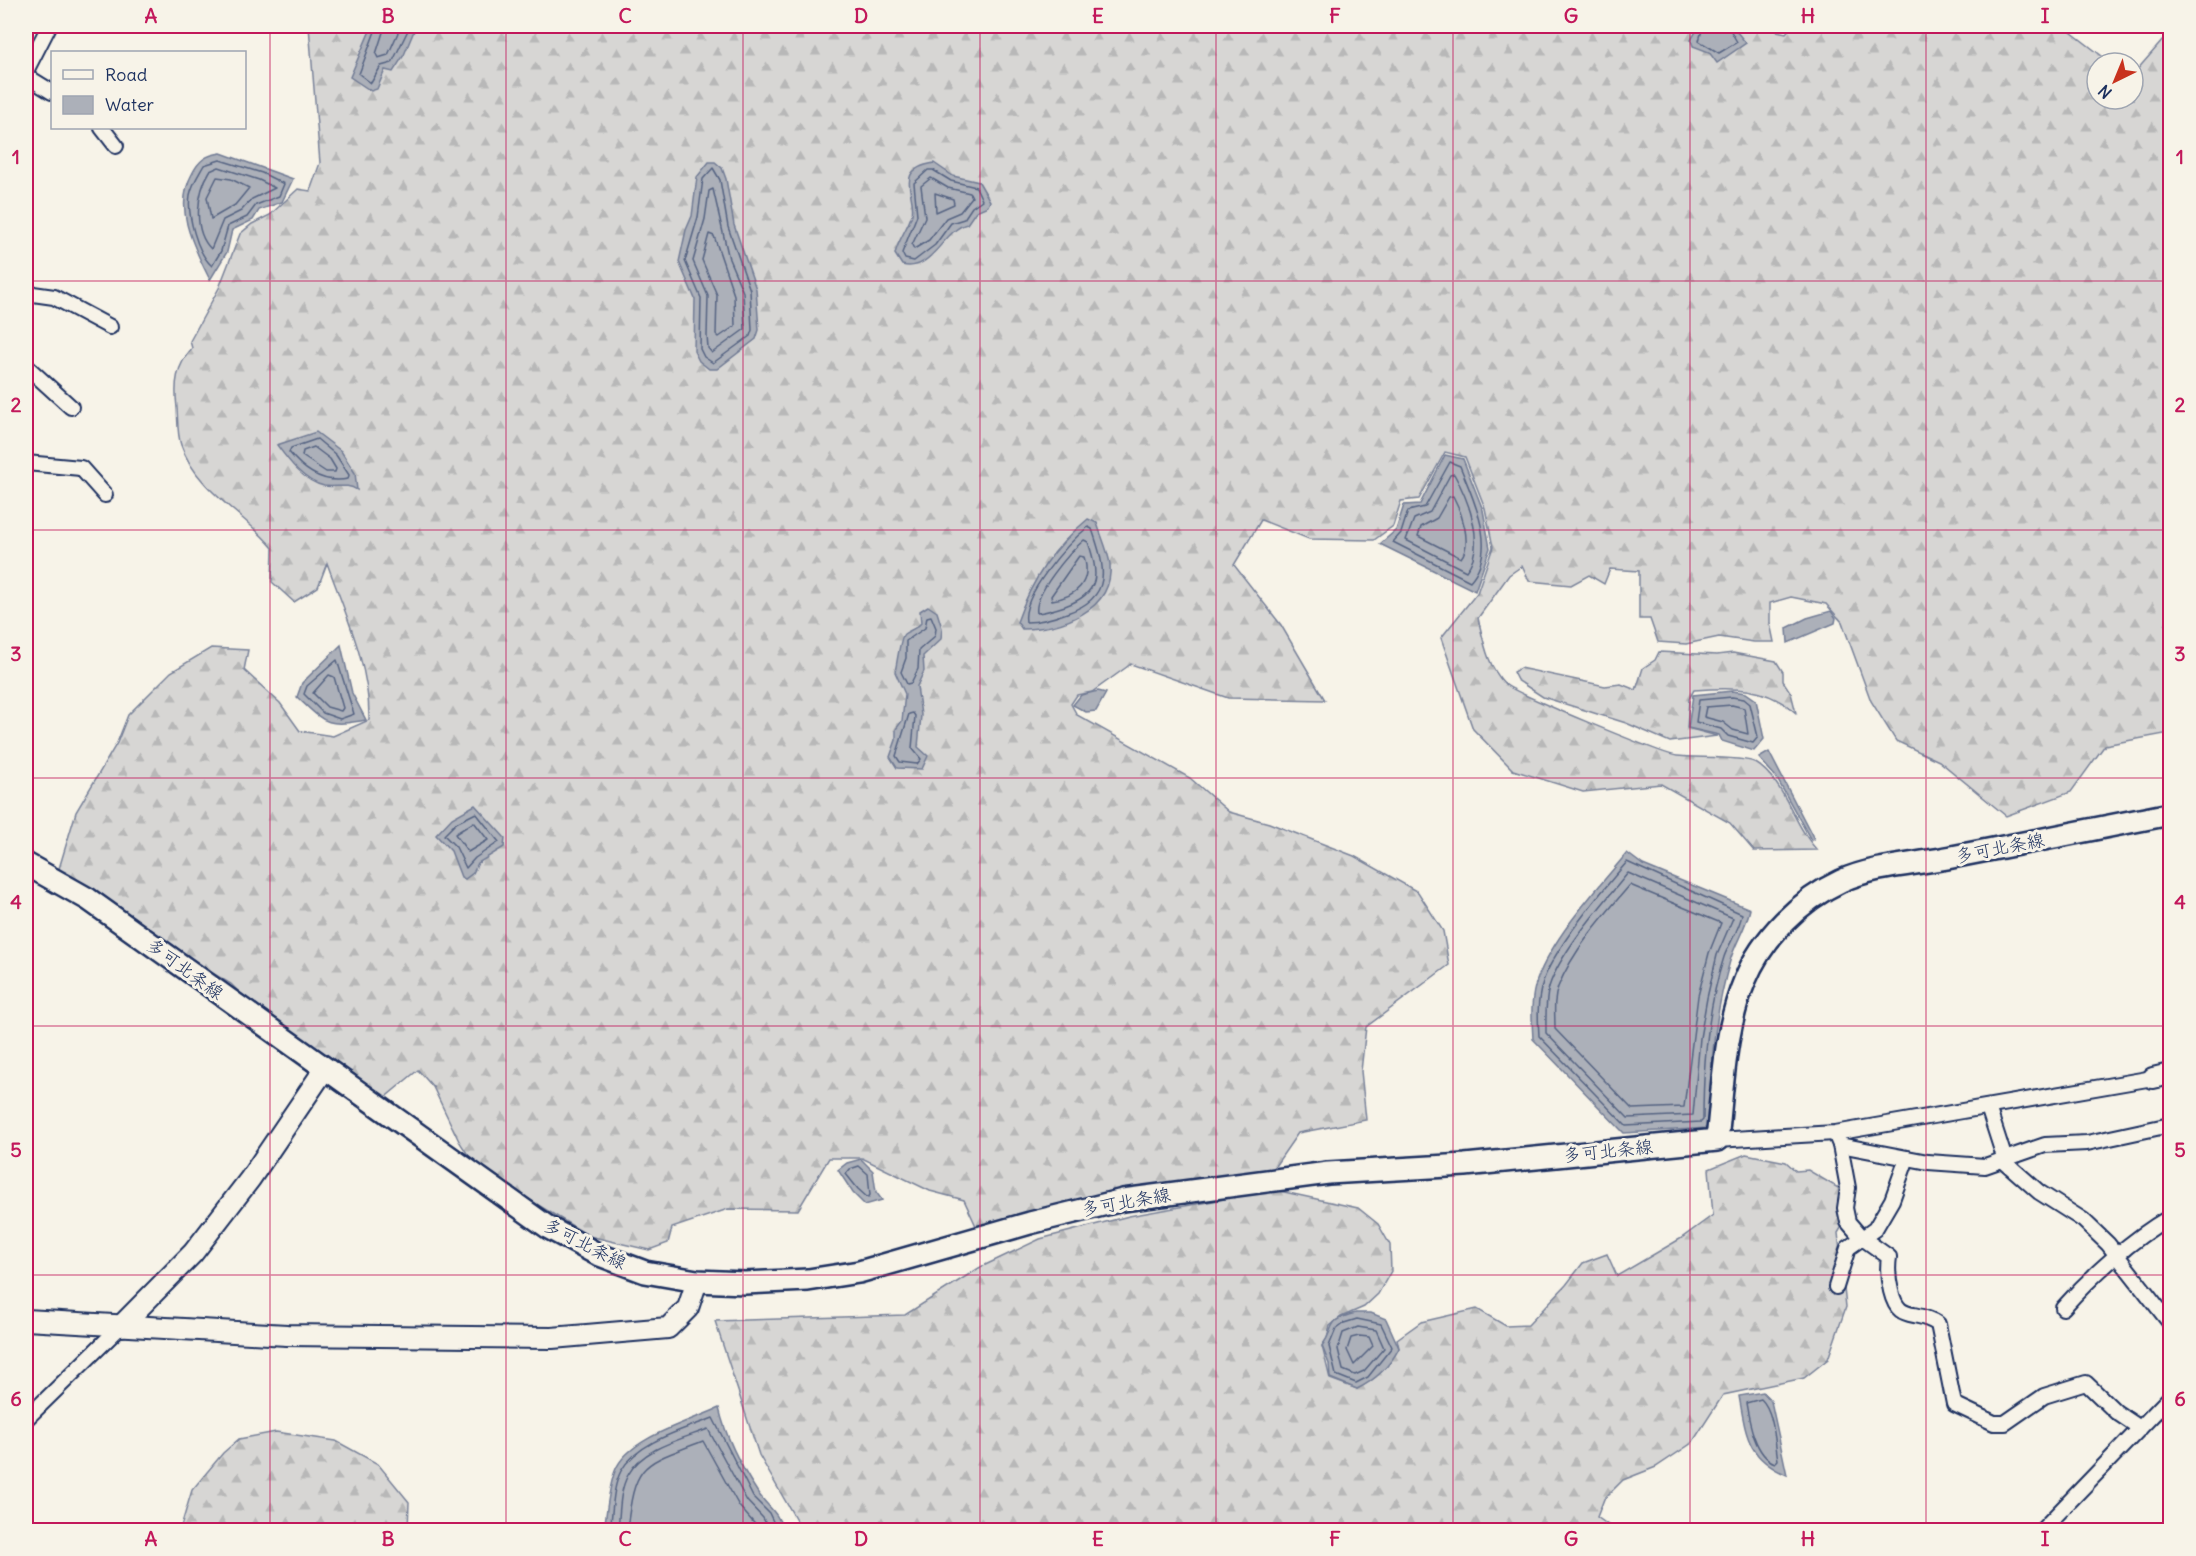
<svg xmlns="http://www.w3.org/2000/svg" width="2196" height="1556" viewBox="0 0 2196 1556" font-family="Delius,'Klee One',sans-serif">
	<defs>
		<pattern id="forest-firs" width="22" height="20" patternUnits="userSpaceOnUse" patternTransform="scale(1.5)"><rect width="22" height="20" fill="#d7d6d4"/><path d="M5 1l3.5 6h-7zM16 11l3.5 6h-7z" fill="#b8b8b8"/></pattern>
	</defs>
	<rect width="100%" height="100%" fill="#f7f3e8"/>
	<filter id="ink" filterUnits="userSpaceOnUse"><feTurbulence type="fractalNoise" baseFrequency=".0167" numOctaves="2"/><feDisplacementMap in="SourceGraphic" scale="12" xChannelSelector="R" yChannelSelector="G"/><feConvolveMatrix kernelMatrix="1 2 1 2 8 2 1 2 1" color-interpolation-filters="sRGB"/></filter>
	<g filter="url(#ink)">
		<g fill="url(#forest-firs)" stroke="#798299" stroke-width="1.5">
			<path d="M309 26H1770L1777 31 1786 33 1792 26H2063L2111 63H2097V99H2133V71H2136L2170 32V733L2105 745 2071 792 2006 816 1939 761 1896 741 1871 701 1842 622 1826 604 1791 597 1770 603V623L1774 642H1754L1719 637 1686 644 1658 642 1650 619H1639V571L1610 569 1604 584 1589 575 1571 585 1529 581 1522 566 1509 575 1478 618C1484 643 1487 665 1505 684 1514 693 1662 754 1677 756 1694 758 1742 756 1754 762 1785 780 1793 825 1817 850L1754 851 1730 823 1661 784 1583 792 1513 770 1473 729 1441 638 1477 593 1493 547 1485 508 1465 457 1445 452 1419 499 1401 501 1393 526 1374 540 1309 539 1261 520 1234 565 1281 625 1325 700 1228 698 1131 664 1092 692 1077 695 1071 704 1077 715 1190 778 1229 812 1269 823 1354 856 1418 892 1443 931 1449 965 1366 1027 1361 1071 1366 1120 1298 1133 1271 1172 977 1228 964 1200 930 1191 862 1158H829L798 1210 728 1209 672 1228 668 1243 649 1250 589 1236 512 1189 472 1161 459 1141 433 1087 418 1070 383 1099 252 1005 231 984 124 920 105 897 58 872 76 812 117 743 128 715 171 672 211 648 248 650 244 670 280 703 300 731 333 736 369 720C370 666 345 613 327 563L318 587 294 602 272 582 273 548C244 513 197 491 181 445 177 434 178 420 177 408 174 383 176 367 192 348L190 341 219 288 240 234 252 224 270 215 298 189 310 191 320 163Z"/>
			<path d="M1659 652 1717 655 1733 653 1776 661 1783 672V681L1791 693 1796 713C1766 686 1733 687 1694 690L1689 699 1687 728 1717 736 1670 742 1626 723 1543 697 1517 680 1513 672 1520 668 1605 686 1621 684 1636 690 1643 668 1655 660Z"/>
			<path d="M1746 1154 1786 1162 1796 1171 1808 1170 1845 1192 1849 1215 1838 1233 1846 1307 1828 1359 1804 1378 1723 1395 1692 1443 1656 1467 1623 1480 1604 1499 1597 1517 1615 1530H802L759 1455 715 1321 905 1315 979 1268 1040 1239 1129 1216 1275 1190 1358 1208 1378 1224 1390 1245 1391 1271 1378 1294 1364 1307 1341 1317 1330 1326 1327 1339 1322 1346 1330 1379 1357 1389C1375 1380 1390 1366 1399 1348L1397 1339 1421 1322 1477 1309 1506 1326 1528 1325 1566 1285 1583 1263 1607 1254 1617 1276 1680 1239 1713 1215 1709 1169Z"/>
			<polygon points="276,1432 336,1441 378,1464 409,1502 408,1530 180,1530 192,1490 223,1453 239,1439"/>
		</g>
		<g fill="#acb0b9" stroke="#727c95" stroke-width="1.5">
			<polygon points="372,26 416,26 404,55 393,72 385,70 377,89 371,91 350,77"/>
			<polygon points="1690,26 1732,26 1746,43 1717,63 1709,52 1693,46 1691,40 1698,28"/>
			<path d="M221 153 293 179 282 202 259 210 253 220 232 230 227 252 210 280C194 247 173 209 192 174 199 160 206 155 221 153Z"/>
			<polygon points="709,162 715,162 722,168 726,179 734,225 756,289 759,330 756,339 717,369 709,369 699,361 694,351 695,299 679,262 686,230 692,216 697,177"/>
			<path d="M934 163 953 176 979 182 990 201 988 206 976 211 967 224C943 230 932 273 902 265L895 254C898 240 908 228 912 214 917 195 892 170 934 163Z"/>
			<path d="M316 432 341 451 355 473 357 490C347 483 336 488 324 486 304 482 288 460 277 445Z"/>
			<polygon points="1445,455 1463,459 1483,510 1490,548 1475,591 1380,544 1396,530 1404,505 1420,504"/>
			<path d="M1088 519 1097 523C1101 536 1108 551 1110 564 1114 611 1061 629 1022 629L1017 622C1032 579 1053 548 1088 519Z"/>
			<path d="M928 606 937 612 942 628 941 639 923 656 924 671 917 686 921 715 918 747 928 756 922 769 897 768 890 757 896 740V729L902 721 905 694 895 672C897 664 900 637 904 634 910 630 916 629 921 623L920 611Z"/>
			<polygon points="1831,611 1836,618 1835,623 1788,643 1787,628 1807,618"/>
			<path d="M341 645 352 693 366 720C326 727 326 724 297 697L302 683Z"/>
			<polygon points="1098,691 1106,693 1096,711 1086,712 1073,705 1081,695"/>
			<polygon points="1732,691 1746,693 1756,700 1764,739 1754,751 1722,741 1719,735 1688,728 1693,695"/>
			<polygon points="1769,752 1814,839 1811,840 1776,777 1759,758"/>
			<polygon points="475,805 505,838 504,847 478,863 473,873 465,879 461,877 451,851 436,835 452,818"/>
			<path d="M1627 853 1643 865 1750 909C1746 928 1735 943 1730 961 1714 1016 1709 1071 1709 1128L1624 1133 1533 1039C1532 1020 1530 999 1537 980 1554 935 1597 889 1627 853Z"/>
			<polygon points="861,1159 873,1171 876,1192 882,1200 865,1205 853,1193 838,1170 847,1163"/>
			<path d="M1356 1313H1371L1386 1319 1399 1348C1390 1366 1375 1380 1357 1389L1330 1378 1329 1364 1322 1346C1337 1325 1324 1321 1356 1313Z"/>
			<path d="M1763 1392 1771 1401 1787 1475C1747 1458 1746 1435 1739 1396Z"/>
			<path d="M719 1408C726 1438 741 1467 758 1493 767 1506 779 1513 783 1530H604C607 1511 608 1490 615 1471 627 1438 689 1422 719 1408Z"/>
		</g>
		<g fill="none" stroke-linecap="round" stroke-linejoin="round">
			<g stroke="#556382" stroke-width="1.5">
				<polyline points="377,26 359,74 371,83 381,66 392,63 410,26"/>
				<polyline points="385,26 376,54 378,58 388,55 401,26"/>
				<polyline points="1703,26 1699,41 1719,53 1737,42 1728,26"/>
				<path d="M220 160 262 173 284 184 279 196 256 205 247 217 228 226 221 251 212 266C197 253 187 215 190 195 192 184 199 174 204 165Z"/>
				<path d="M219 167 259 180 275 188 252 199 241 211 223 220 211 249C192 230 197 192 210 171Z"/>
				<polygon points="713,168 720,180 728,227 750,290 752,330 750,336 713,363 704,357 700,349 701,298 685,261 698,217 703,179"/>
				<polygon points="928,170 933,170 951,181 976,187 982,200 972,207 964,219 951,223 935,245 914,261 905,259 902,253 917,215 914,183"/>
				<polygon points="217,177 231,179 249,188 235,205 211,219 207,197"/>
				<polygon points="931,178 948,188 970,193 972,197 960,212 946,218 929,240 914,249 912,245 925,217 921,186"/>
				<polygon points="713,189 729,259 743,292 745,329 712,353 708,348 707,336 708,296 693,261 705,219 709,191"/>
				<polygon points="935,193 953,199 954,204 936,212"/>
				<polygon points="709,234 714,236 734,295 735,326 719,337 716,334 717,295 702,260"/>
				<path d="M317 439 336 455 349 475 348 479C323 484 304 471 289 452L291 448Z"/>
				<polygon points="314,447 330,459 336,469 335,472 326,472 302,456 303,451"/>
				<path d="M1450 462 1460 466C1473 499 1499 549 1470 581L1393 542 1401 533 1408 511 1425 507Z"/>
				<path d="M1454 474C1468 499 1487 546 1466 571L1406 540 1414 519 1430 512 1450 475Z"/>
				<path d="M1453 496C1461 511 1473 543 1461 558L1418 536 1421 527 1437 518 1449 497Z"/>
				<path d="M1088 527 1092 529C1105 567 1114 597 1067 613 1054 618 1040 622 1026 622 1021 595 1068 543 1088 527Z"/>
				<path d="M1084 540 1088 542C1099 573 1101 593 1065 606 1056 609 1047 612 1037 613 1033 594 1070 552 1084 540Z"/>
				<path d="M1079 556 1084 557C1092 582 1076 597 1052 600L1051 596Z"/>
				<polygon points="931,616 936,628 935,636 919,650 918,669 911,683 907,684 901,672 906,658 906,641 925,628 927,617"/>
				<polygon points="337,660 354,714 340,719 323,713 304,694 307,686"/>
				<polygon points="329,675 334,677 343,708 341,711 327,707 313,693"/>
				<polygon points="1732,697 1744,699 1750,704 1758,737 1753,743 1728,736 1721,729 1696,722 1699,700"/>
				<polygon points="1732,705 1744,708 1748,734 1733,730 1723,722 1704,717 1706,707"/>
				<polygon points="913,713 915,716 912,748 921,759 917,764 900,762 896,756 909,714"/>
				<polygon points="476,813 499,842 475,858 466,868 456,847 444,835 456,823"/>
				<polygon points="474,822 488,840 468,852 455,834"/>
				<path d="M1627 862 1742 914C1740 929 1729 943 1724 957 1707 1009 1703 1066 1703 1120L1701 1122 1626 1126 1539 1036C1538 1019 1537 1002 1542 985 1550 953 1604 888 1627 862Z"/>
				<path d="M1628 873 1733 918 1717 955 1707 998 1700 1038 1693 1115 1628 1118 1546 1033C1546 1017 1545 1002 1549 987 1560 952 1604 902 1628 873Z"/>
				<path d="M1630 885 1721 923 1709 953 1698 996 1684 1107 1632 1109 1555 1029C1555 1015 1553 1000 1558 987 1573 950 1604 915 1630 885Z"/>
				<polygon points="859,1166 868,1174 870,1195 868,1198 858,1189 846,1174 850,1169"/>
				<polygon points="1357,1319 1381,1324 1392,1347 1368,1377 1356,1383 1336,1375 1329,1346 1336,1329 1344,1323"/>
				<polygon points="1358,1327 1376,1330 1384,1348 1364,1371 1355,1375 1343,1370 1338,1349 1343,1333"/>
				<polygon points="1359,1336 1369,1337 1373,1346 1354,1365 1347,1350 1351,1338"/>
				<path d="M1761 1399C1774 1411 1775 1443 1778 1460L1775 1463C1755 1456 1749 1421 1746 1403Z"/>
				<path d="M610 1530C613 1512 612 1488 621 1471 638 1441 683 1430 713 1418L753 1497 769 1513 777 1530"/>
				<path d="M618 1530C620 1513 619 1491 628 1475 642 1448 682 1439 708 1429L747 1501 763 1518 769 1530"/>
				<path d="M627 1530C635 1462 641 1465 703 1441L739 1506 760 1530"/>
			</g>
			<defs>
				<g id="street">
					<polyline points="26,71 49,26"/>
					<polyline points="26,76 52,92"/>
					<polyline points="102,128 116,146"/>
					<polyline points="26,293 54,297 110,327"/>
					<polyline points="26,366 71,407"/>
					<polyline points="26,463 81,468 105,495"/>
					<polyline points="1988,1107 2006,1163 2039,1192 2083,1220 2108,1244 2170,1323"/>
					<polyline points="1837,1138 1840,1145 1928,1162 1985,1166 2045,1145 2087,1143 2170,1125"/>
					<polyline points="1717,1140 1835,1133 2153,1078"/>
					<path d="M1840 1145 1848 1188 1845 1208 1848 1222 1861 1237 1889 1257C1887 1270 1888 1279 1891 1291 1899 1324 1914 1308 1938 1324L1954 1404 1994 1423H2005L2044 1396 2086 1383 2116 1412 2140 1428"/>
					<polyline points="1836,1287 1848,1248 1875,1229 1892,1200 1907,1158"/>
					<path d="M2063 1308C2092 1275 2132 1239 2170 1217"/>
					<polyline points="26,1419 121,1326"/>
					<polyline points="2042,1530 2170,1397"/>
				</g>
				<g id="secondary">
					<polyline points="2153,1078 2170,1074"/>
					<polyline points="26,1320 287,1335 552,1338 668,1328 688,1308 697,1281"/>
					<polyline points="121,1326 193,1253 250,1179 324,1070"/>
				</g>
				<path id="primary" d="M26 864 88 899 549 1228 597 1254 645 1272 697 1281 745 1283 808 1280 859 1272 1030 1223 1123 1200 1328 1173 1465 1165 1717 1140C1723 1087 1724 1030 1745 980 1762 938 1800 900 1841 881 1873 866 1918 864 1952 857 2025 843 2098 828 2170 814"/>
			</defs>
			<use href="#street" stroke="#1b2f5e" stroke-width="18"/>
			<use href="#secondary" stroke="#1b2f5e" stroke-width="24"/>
			<use href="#primary" stroke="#1b2f5e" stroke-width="26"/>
			<use href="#street" stroke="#f7f3e8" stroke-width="14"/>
			<use href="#secondary" stroke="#f7f3e8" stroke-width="20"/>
			<use href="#primary" stroke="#f7f3e8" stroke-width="21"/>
		</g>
	</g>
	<path fill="none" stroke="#c2185b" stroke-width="1.5" stroke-opacity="0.55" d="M270 26V1530M506 26V1530M743 26V1530M980 26V1530M1216 26V1530M1453 26V1530M1690 26V1530M1926 26V1530M26 281H2170M26 530H2170M26 778H2170M26 1026H2170M26 1275H2170"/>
	<g text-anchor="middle" stroke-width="6" stroke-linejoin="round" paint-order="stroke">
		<g font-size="18" fill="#1b2f5e" stroke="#f7f3e8">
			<text transform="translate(2000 848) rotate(-11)" y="6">多可北条線</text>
			<text transform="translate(185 969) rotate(36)" y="6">多可北条線</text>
			<text transform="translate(1608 1151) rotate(-6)" y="6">多可北条線</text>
			<text transform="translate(1126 1202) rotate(-10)" y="6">多可北条線</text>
			<text transform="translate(585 1244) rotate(27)" y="6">多可北条線</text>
		</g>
	</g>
	<rect width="2196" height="1556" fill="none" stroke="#f7f3e8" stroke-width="66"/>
	<rect x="51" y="51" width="195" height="78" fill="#f7f3e8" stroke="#9fa5b1" stroke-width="1.5"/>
	<rect x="63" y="70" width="30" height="9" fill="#f7f3e8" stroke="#9fa5b1" stroke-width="1.5"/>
	<text x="105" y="81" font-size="18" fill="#1b2f5e">Road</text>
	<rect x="63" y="96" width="30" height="18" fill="#acb0b9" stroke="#9fa5b1" stroke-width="1.5"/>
	<text x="105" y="111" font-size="18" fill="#1b2f5e">Water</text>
	<g transform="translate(2115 81) rotate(223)"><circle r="28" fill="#f7f3e8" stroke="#9fa5b1" stroke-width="1.5"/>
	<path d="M0-4.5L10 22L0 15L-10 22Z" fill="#c8321e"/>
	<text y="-9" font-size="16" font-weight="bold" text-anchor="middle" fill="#1b2f5e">N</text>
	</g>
	<rect x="33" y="33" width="2130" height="1490" fill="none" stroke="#c2185b" stroke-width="2"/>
	<g font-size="20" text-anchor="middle" font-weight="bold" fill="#c2185b">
		<text x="151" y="23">A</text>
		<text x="388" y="23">B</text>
		<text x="625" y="23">C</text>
		<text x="861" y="23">D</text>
		<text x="1098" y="23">E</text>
		<text x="1335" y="23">F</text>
		<text x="1571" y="23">G</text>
		<text x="1808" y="23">H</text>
		<text x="2045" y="23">I</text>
		<text x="16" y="164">1</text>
		<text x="2180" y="164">1</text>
		<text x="16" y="412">2</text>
		<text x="2180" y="412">2</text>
		<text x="16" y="661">3</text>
		<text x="2180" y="661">3</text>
		<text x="16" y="909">4</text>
		<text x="2180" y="909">4</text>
		<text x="16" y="1157">5</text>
		<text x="2180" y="1157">5</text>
		<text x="16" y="1406">6</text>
		<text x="2180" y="1406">6</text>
		<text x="151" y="1546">A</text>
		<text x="388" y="1546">B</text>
		<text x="625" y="1546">C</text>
		<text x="861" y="1546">D</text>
		<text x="1098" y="1546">E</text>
		<text x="1335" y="1546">F</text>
		<text x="1571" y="1546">G</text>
		<text x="1808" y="1546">H</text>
		<text x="2045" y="1546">I</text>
	</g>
</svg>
